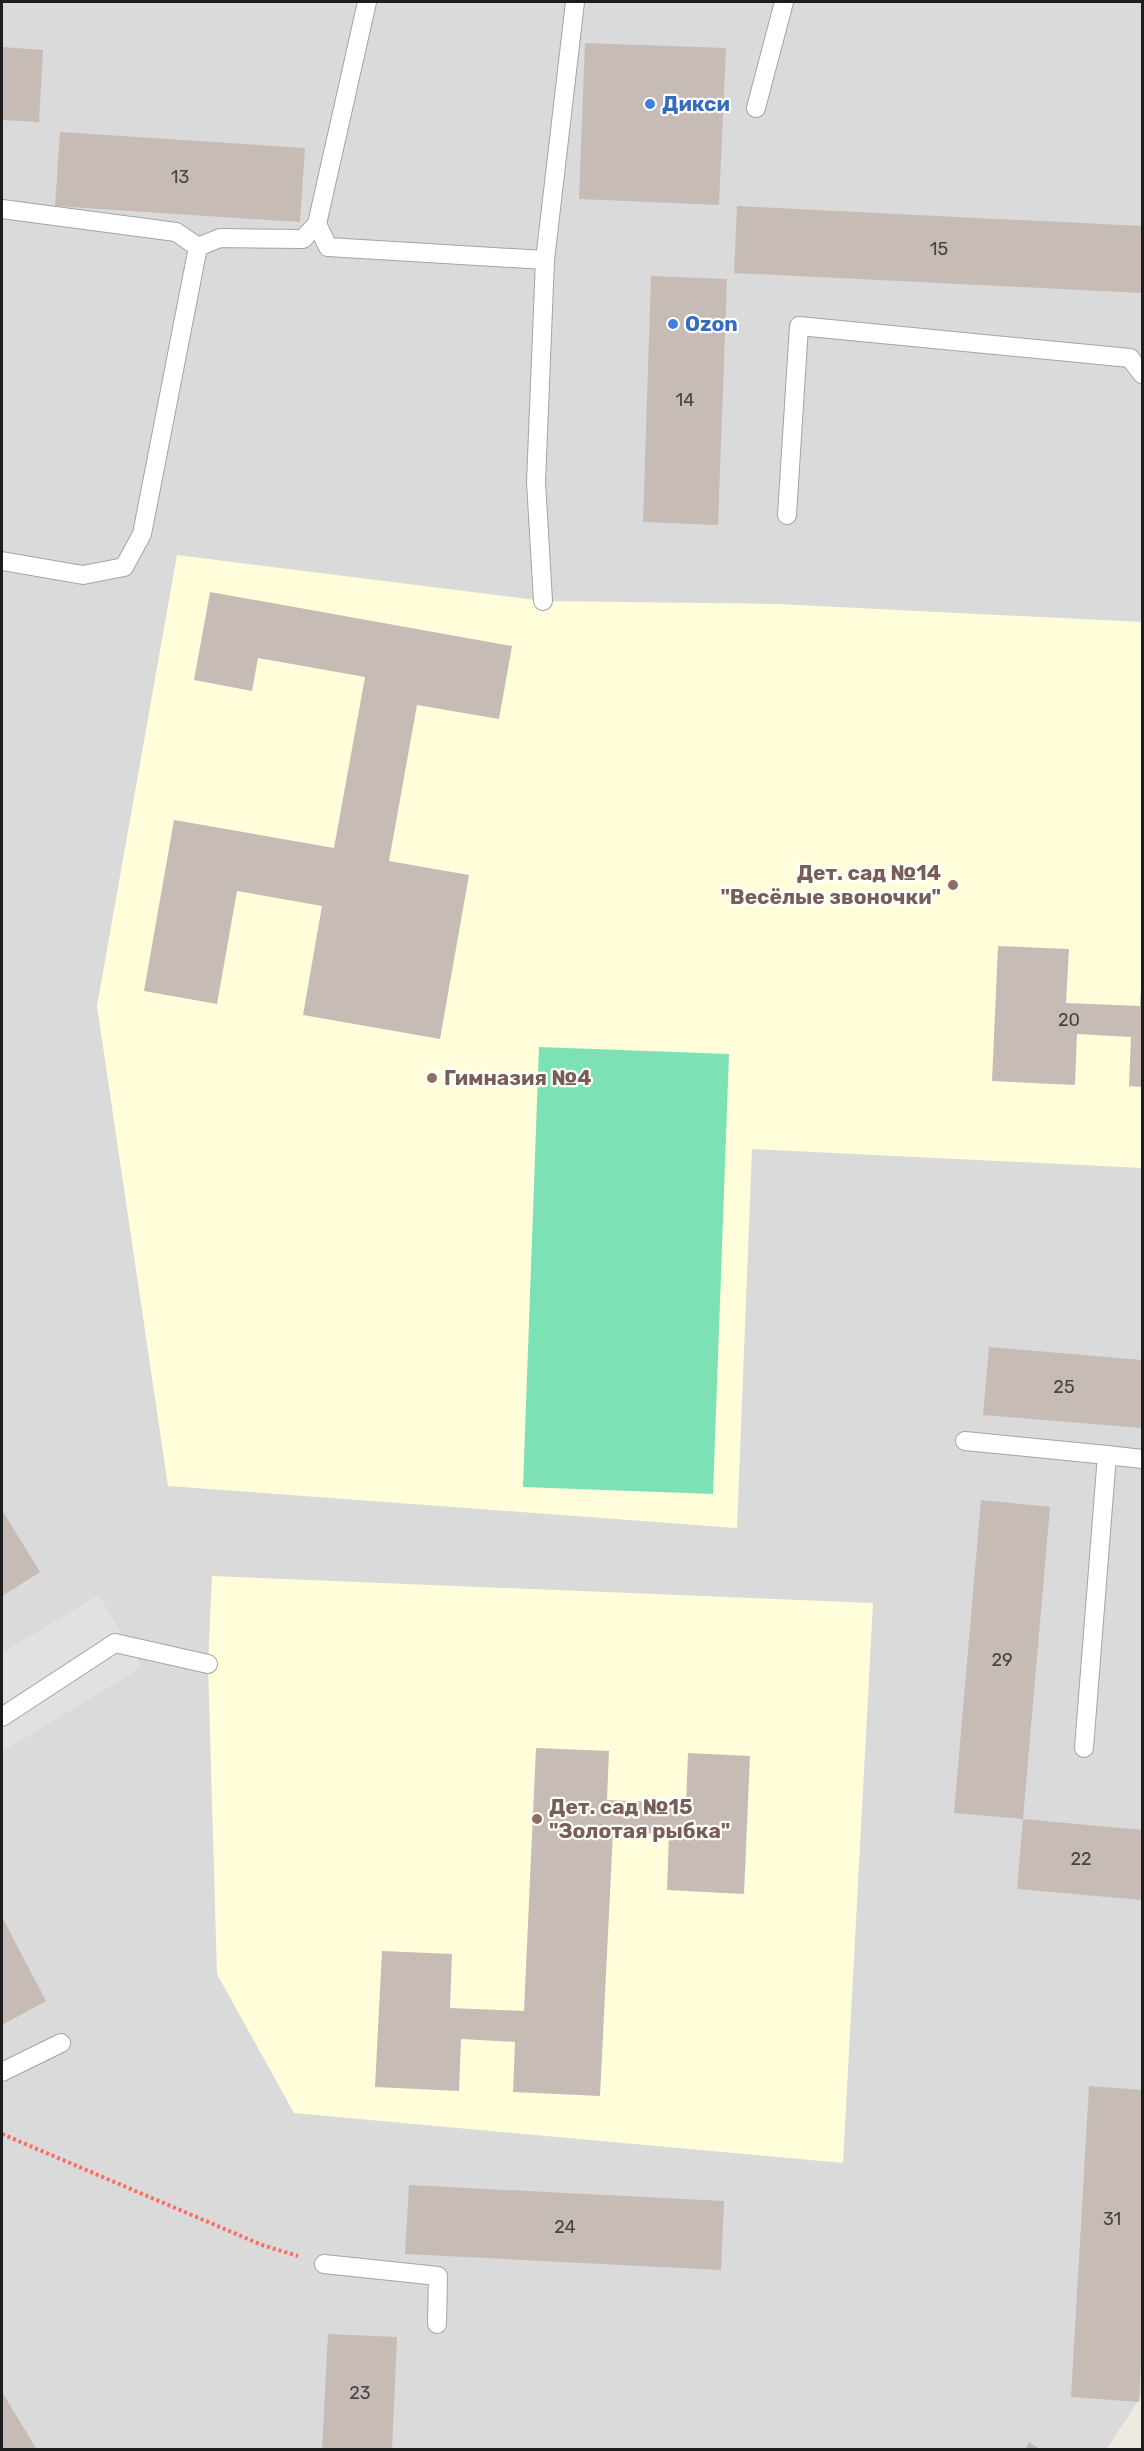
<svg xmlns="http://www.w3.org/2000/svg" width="1144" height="2451" viewBox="0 0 1144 2451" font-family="Rubik,sans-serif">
	<rect width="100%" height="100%" fill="#eeeae2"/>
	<polygon fill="#dbdada" points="2,2 1142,2 1142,2395 1106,2450 2,2450"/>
	<g fill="#fffdda">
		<polygon points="177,555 543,601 777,604 1142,622 1142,1168 752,1149 737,1528 168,1486 97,1006"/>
		<polygon points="212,1576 873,1603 843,2163 294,2113 217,1974 208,1664"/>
	</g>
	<polygon fill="#7ce1b5" points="539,1047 729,1054 713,1494 523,1487"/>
	<polygon fill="#e1e1e1" points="99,1595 142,1667 2,1752 2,1653"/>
	<g fill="#c6bcb5">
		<polygon points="585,43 726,48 719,205 579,199"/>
		<polygon points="2,47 43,50 39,122 2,120"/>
		<polygon points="60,132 305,148 300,222 55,206"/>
		<polygon points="737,206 1142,226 1142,293 734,273"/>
		<polygon points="651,276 727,279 718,525 643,522"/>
		<polygon points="210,592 512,646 499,719 417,705 389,861 469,875 440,1039 303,1015 322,906 237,891 217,1004 144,991 174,820 334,848 365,677 258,658 252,691 194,680"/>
		<polygon points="998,946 1069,949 1066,1003 1140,1006 1141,988 1142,988 1142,1087 1129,1086 1131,1037 1077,1034 1075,1085 992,1081"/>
		<polygon points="989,1347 1142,1360 1142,1428 983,1415"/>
		<polygon points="981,1500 1050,1507 1023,1819 1142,1830 1142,1900 1017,1889 1023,1819 954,1813"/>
		<polygon points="2,1510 40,1572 2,1596"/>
		<polygon points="536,1748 609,1751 607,1800 686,1803 688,1753 750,1756 744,1894 667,1890 669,1834 613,1832 600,2096 513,2092 515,2042 461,2039 459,2091 375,2087 382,1951 452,1954 450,2008 524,2011"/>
		<polygon points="2,1917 46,2001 2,2025"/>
		<polygon points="1089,2086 1142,2090 1142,2347 1139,2402 1071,2397"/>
		<polygon points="409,2185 724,2201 721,2270 405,2254"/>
		<polygon points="328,2334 397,2337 392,2450 322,2450"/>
		<polygon points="2,2392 37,2450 2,2450"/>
		<polygon points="1029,2442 1041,2450 1025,2450"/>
	</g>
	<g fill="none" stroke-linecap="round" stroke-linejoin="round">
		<defs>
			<g id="service">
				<polyline points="756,108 784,2"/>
				<polyline points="2,209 176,232 198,247"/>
				<polyline points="317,224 328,247 545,260"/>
				<polyline points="787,515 799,326 1130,358 1142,374"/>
				<polyline points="2,561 83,575 124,567 142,534 198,247 220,238 303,239 317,224 367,2"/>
				<polyline points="543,601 536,482 545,260 575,2"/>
				<polyline points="965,1441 1107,1455"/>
				<polyline points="2,1717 115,1643 208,1664"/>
				<polyline points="1084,1748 1107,1455 1142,1459"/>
				<polyline points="2,2072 61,2043"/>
				<polyline points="324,2264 438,2276 437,2324"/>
			</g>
		</defs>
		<use href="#service" stroke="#a4a4a4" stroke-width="20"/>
		<polyline stroke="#ff6b63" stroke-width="4" stroke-dasharray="3 3" stroke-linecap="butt" points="2,2134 262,2245 298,2256"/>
		<use href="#service" stroke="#fff" stroke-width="18"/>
	</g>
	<g fill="#3f7fe0" stroke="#fff" stroke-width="2">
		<circle cx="650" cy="104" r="6"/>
		<circle cx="673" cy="324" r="6"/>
	</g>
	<g fill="#8d6e63" stroke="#fff" stroke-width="2">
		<circle cx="953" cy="885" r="6"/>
		<circle cx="432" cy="1078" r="6"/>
		<circle cx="537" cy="1819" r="6"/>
	</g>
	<g text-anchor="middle" stroke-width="4.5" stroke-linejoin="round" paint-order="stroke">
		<g font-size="18" fill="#474543">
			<text x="180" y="183">13</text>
			<text x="939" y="255">15</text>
			<text x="685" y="406">14</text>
			<text x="1069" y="1026">20</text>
			<text x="1064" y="1393">25</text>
			<text x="1002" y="1666">29</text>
			<text x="1081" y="1865">22</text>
			<text x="1112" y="2225">31</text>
			<text x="565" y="2233">24</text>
			<text x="360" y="2399">23</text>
		</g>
		<g font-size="21" font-weight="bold" fill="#366cbe" stroke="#fff" text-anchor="start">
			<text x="662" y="111">Дикси</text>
			<text x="685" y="331">Ozon</text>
		</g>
		<g font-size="21" font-weight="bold" fill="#785e54" stroke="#fff" text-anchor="start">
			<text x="941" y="880" text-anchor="end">Дет. сад №14<tspan x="941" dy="24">"Весёлые звоночки"</tspan></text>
			<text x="444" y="1085">Гимназия №4</text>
			<text x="549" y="1814">Дет. сад №15<tspan x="549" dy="24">"Золотая рыбка"</tspan></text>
		</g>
	</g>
	<rect width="1144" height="2451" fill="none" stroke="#1d1d1d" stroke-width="6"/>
</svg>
